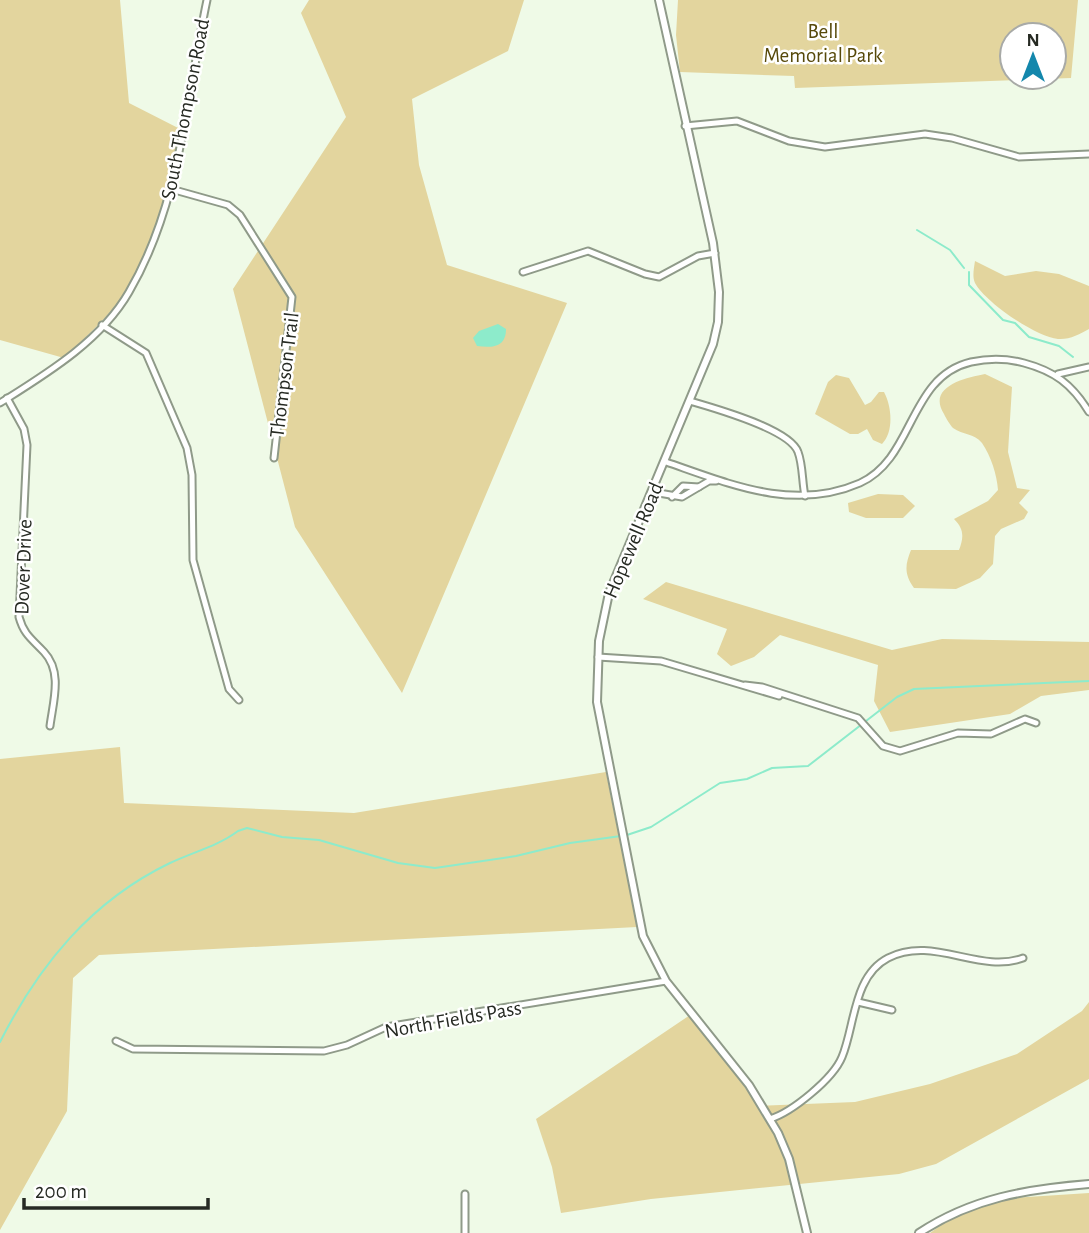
<svg xmlns="http://www.w3.org/2000/svg" width="1089" height="1233" viewBox="0 0 1089 1233" font-family="'Alegreya Sans',sans-serif">
	<rect width="100%" height="100%" fill="#effae7"/>
	<g fill="#e3d59e" fill-rule="evenodd">
		<path d="M0 0H120L129 103 184 131C177 161 173 196 163 226 144 281 105 320 64 358L0 340Z"/>
		<polygon points="309,0 524,0 508,51 412,99 419,165 447,265 567,303 402,693 295,527 233,289 346,117 301,13"/>
		<path d="M678 0H1078L1071 78 795 88 794 76 680 72 676 35ZM1012 35H1054V77H1012Z"/>
		<path d="M975 261 1005 276 1036 271 1059 274 1089 286V329C1080 334 1069 340 1058 339 1036 337 985 302 975 283 972 277 974 268 975 261Z"/>
		<path d="M985 374 1012 387 1008 452 1017 488 1030 490 1019 503 1028 512 1024 519 1001 529 995 536 993 564 980 578 956 589 914 588C904 574 905 565 911 550H959C964 537 964 529 954 519L988 501 998 490C997 475 991 456 982 443 974 433 963 435 953 428 950 425 946 418 944 414 927 387 964 378 985 374Z"/>
		<path d="M836 375 849 378 865 405 871 402 879 392H884C892 407 894 432 882 444L873 440 867 429 858 434H850L815 414 828 382Z"/>
		<polygon points="878,494 903,495 915,506 903,518 866,518 849,512 848,503"/>
		<polygon points="666,582 892,650 942,639 1089,642 1089,690 1041,696 1010,714 890,732 874,701 878,665 780,635 754,657 731,666 717,654 727,629 643,599"/>
		<polygon points="120,747 124,803 354,813 606,772 637,927 99,955 73,978 67,1111 0,1230 0,759"/>
		<polygon points="1089,1002 1089,1079 936,1164 899,1174 651,1199 561,1213 552,1167 536,1119 693,1013 758,1106 855,1102 930,1084 1017,1054 1082,1011"/>
		<polygon points="1089,1193 1089,1233 930,1233 944,1223 996,1199"/>
	</g>
	<path fill="#8debcb" d="M498 324 506 329C506 348 491 348 477 346L473 338 479 331Z"/>
	<g fill="none" stroke-linecap="round" stroke-linejoin="round">
		<g stroke="#8debcb" stroke-width="2">
			<polyline points="917,230 950,250 964,268"/>
			<polyline points="969,272 969,285 1003,320 1015,323 1029,337 1059,346 1073,357"/>
			<polyline points="627,835 651,827 720,783 747,779 772,768 808,766 897,697 914,689 1089,681"/>
			<path d="M0 1042C39 965 91 901 170 863 193 852 218 846 238 831L247 828 282 837 319 840 398 863 435 868 516 856 570 843 621 836"/>
		</g>
		<defs>
			<g id="minor">
				<polyline points="685,126 737,121 789,141 825,147 925,134 952,138 1019,157 1089,154"/>
				<polyline points="171,189 228,205 240,215 292,297 274,458"/>
				<polyline points="523,272 588,251 645,274 659,277 698,256 715,253"/>
				<polyline points="102,325 146,353 187,448 192,475 193,560 229,689 239,700"/>
				<polyline points="1058,374 1089,367"/>
				<path d="M7 398 24 429 27 445 19 617C24 635 32 639 44 652 63 672 53 702 50 726"/>
				<path d="M690 401C714 408 790 429 798 452 803 465 802 482 805 496"/>
				<path d="M0 403C46 374 101 341 129 292 181 203 186 99 207 0"/>
				<path d="M666 462C730 484 794 512 860 483 915 458 908 377 971 362 989 358 1006 358 1024 363 1054 371 1072 384 1089 412"/>
				<polyline points="653,492 682,497 709,481 716,481"/>
				<polyline points="672,497 683,486 699,487"/>
				<polyline points="598,657 661,661 779,696"/>
				<polyline points="745,685 762,687 858,718 883,746 900,751 958,733 991,734 1025,719 1036,723"/>
				<polyline points="858,1002 892,1010"/>
				<polyline points="116,1041 133,1049 324,1051 347,1045 386,1027 666,981"/>
				<path d="M770 1119C792 1112 833 1079 842 1057 855 1026 853 976 888 958 933 935 979 974 1023 958"/>
				<polyline points="465,1194 465,1233"/>
			</g>
			<g id="tertiary">
				<polyline points="659,0 713,243 719,292 718,322 713,344 609,593 599,641 597,702 643,936 666,981 749,1085 778,1133 789,1159 807,1233"/>
				<path d="M919 1233C972 1198 1027 1189 1089 1184"/>
			</g>
		</defs>
		<use href="#minor" stroke="#8f9a89" stroke-width="9"/>
		<use href="#tertiary" stroke="#8f9a89" stroke-width="10"/>
		<use href="#minor" stroke="#fff" stroke-width="5"/>
		<use href="#tertiary" stroke="#fff" stroke-width="6"/>
	</g>
	<g text-anchor="middle" stroke-width="5" stroke-linejoin="round" paint-order="stroke">
		<g font-size="21" fill="#57490a" stroke="#fff">
			<text x="823" y="38">Bell<tspan x="823" dy="24">Memorial Park</tspan></text>
		</g>
		<g font-size="21" fill="#262a23" stroke="#fff">
			<text transform="translate(185 109) rotate(-79)" y="7">South Thompson Road</text>
			<text transform="translate(284 375) rotate(-83)" y="7">Thompson Trail</text>
			<text transform="translate(633 540) rotate(-67)" y="7">Hopewell Road</text>
			<text transform="translate(23 567) rotate(-88)" y="7">Dover Drive</text>
			<text transform="translate(453 1019) rotate(-10)" y="7">North Fields Pass</text>
		</g>
	</g>
	<g transform="translate(1033 56)"><circle r="33" fill="#ffffff" stroke="#a8aaa7" stroke-width="2"/>
	<path d="M0-5L12 26L0 18L-12 26Z" fill="#1387ac"/>
	<text y="-10" font-size="19" font-weight="bold" text-anchor="middle" fill="#262a23">N</text>
	</g>
	<path d="M24 1198v10h184v-10" fill="none" stroke="#262a23" stroke-width="3.5"/>
	<text x="35" y="1198" font-size="21" fill="#262a23" stroke="#ffffff" stroke-width="5" paint-order="stroke">200 m</text>
</svg>
